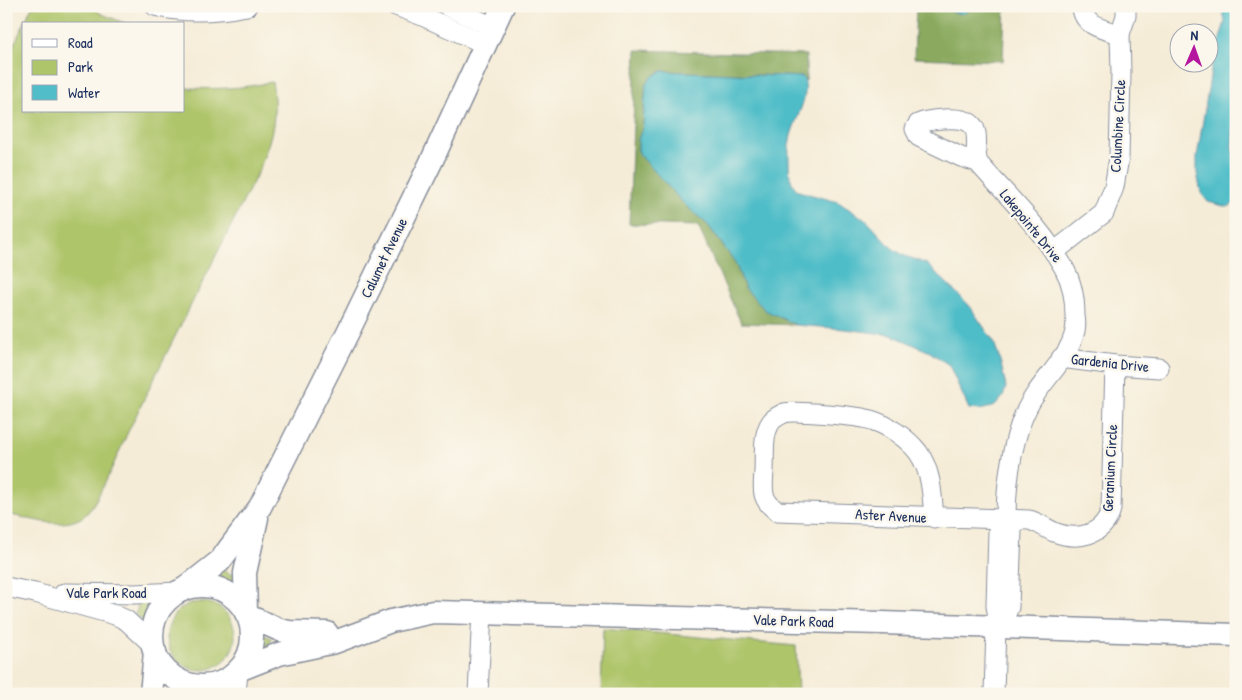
<svg xmlns="http://www.w3.org/2000/svg" width="1242" height="700" viewBox="0 0 1242 700" font-family="'Patrick Hand',sans-serif">
	<rect width="100%" height="100%" fill="#fbf7ec"/>
	<filter id="ink" filterUnits="userSpaceOnUse"><feTurbulence type="fractalNoise" baseFrequency=".02" numOctaves="2"/><feDisplacementMap in="SourceGraphic" scale="10" xChannelSelector="R" yChannelSelector="G"/><feConvolveMatrix kernelMatrix="1 2 1 2 8 2 1 2 1" color-interpolation-filters="sRGB"/></filter>
	<filter id="wash" filterUnits="userSpaceOnUse"><feTurbulence type="fractalNoise" baseFrequency=".0096" numOctaves="4" result="noise"/><feDisplacementMap in="SourceGraphic" scale="20" xChannelSelector="R" yChannelSelector="G"/><feGaussianBlur stdDeviation="1.12" result="paint"/><feColorMatrix in="noise" values="0 0 0 0 0 0 0 0 0 0 0 0 0 0 0 0 0 1.4 0 .05"/><feComposite in="paint" operator="in"/></filter>
	<g filter="url(#wash)">
		<rect width="100%" height="100%" fill="#f5ecd7"/>
		<g fill="#afc56a" stroke="#657a64">
			<polygon points="32,6 89,6 102,14 127,24 24,24"/>
			<path d="M24 24V111H184V88C216 89 240 89 272 82 278 118 272 136 259 170 216 257 170 344 128 432 120 449 96 508 84 516 63 531 29 518 6 514V60Z"/>
			<polygon points="224,570 229,574 235,575 235,585 233,586 216,578"/>
			<circle cx="201" cy="636" r="34"/>
			<polygon points="138,603 150,603 151,605 145,620 143,621 135,614 137,610"/>
			<polygon points="603,628 796,646 798,694 601,694"/>
			<polygon points="261,634 272,638 270,644 271,650 259,653"/>
			<polygon points="165,680 177,686 183,688 183,690 175,694 171,687 162,685 163,681"/>
		</g>
		<g fill="#8baa5e" stroke="#536c5e">
			<polygon points="916,6 944,6 968,12 972,6 1005,6 1003,61 914,58"/>
			<polygon points="636,50 806,55 806,81 803,77 662,71 653,76 646,84 643,125 638,140 638,150 640,155 684,204 708,225 735,262 745,288 765,310 796,325 741,323 698,226 629,224"/>
		</g>
		<g fill="#50bdc8" stroke="#367693">
			<path d="M944 6H972C965 18 953 14 944 6Z"/>
			<polygon points="1222,6 1236,6 1236,119 1234,121 1232,147 1236,166 1236,202 1228,207 1208,202 1201,193 1197,173 1197,157 1212,65 1225,22"/>
			<path d="M662 71 803 77C812 94 793 122 790 140 788 147 789 155 789 163 789 174 790 183 798 191L838 202 866 220 892 248 905 256 927 264 968 304 994 342 1001 364 1006 387 1003 397 995 406 980 410 969 409 949 365 930 352 892 335 845 329 796 325 765 310 745 288 735 262 708 225 684 204 640 155 638 150V140L643 125 646 84 653 76Z"/>
		</g>
	</g>
	<g filter="url(#ink)">
		<g fill="none" stroke-linecap="round" stroke-linejoin="round">
			<defs>
				<g id="minor">
					<path d="M155 6C186 14 216 12 247 6"/>
					<polyline points="396,6 420,15 485,44"/>
					<polyline points="447,6 493,27"/>
					<path d="M1082 6C1082 26 1105 30 1120 34"/>
					<path d="M977 162 961 157 919 137 915 129 918 124C928 119 960 116 970 123 983 132 971 155 980 165 1009 198 1043 230 1064 268 1072 282 1075 301 1075 316 1076 321 1076 326 1075 331 1070 355 1048 375 1035 395 1013 426 1006 482 1006 519"/>
					<polyline points="1054,252 1104,213 1114,187 1119,158 1121,73 1120,34 1126,16 1126,6"/>
					<polyline points="1061,358 1115,365 1159,368"/>
					<path d="M934 518C932 495 932 472 918 452 907 438 888 425 871 420 860 416 793 410 784 413 780 415 773 419 771 422 762 435 765 456 764 471 763 489 760 499 777 511L1029 520C1038 522 1045 528 1054 532 1077 541 1104 536 1111 509L1115 365"/>
					<polygon points="1006,519 1012,531 1009,607 1000,627 996,606 998,530"/>
					<polyline points="6,587 35,593 115,615 126,620 153,645"/>
					<polyline points="64,593 135,594 178,592"/>
					<polyline points="203,686 208,694"/>
					<polyline points="236,694 238,672"/>
					<polyline points="478,694 482,612"/>
					<polyline points="994,694 996,627"/>
				</g>
				<g id="major">
					<circle cx="202" cy="636" r="50"/>
					<polyline points="183,590 220,561 260,507 348,332 433,158 503,6"/>
					<polyline points="246,613 245,573 257,518"/>
					<polyline points="248,616 280,630 289,632 327,633"/>
					<polyline points="241,669 279,654 335,642 391,621 433,612 882,623 1236,635"/>
					<polyline points="151,694 155,652"/>
				</g>
			</defs>
			<use href="#minor" stroke="#888e9a" stroke-width="21"/>
			<use href="#major" stroke="#888e9a" stroke-width="25"/>
			<use href="#minor" stroke="#fff" stroke-width="19"/>
			<use href="#major" stroke="#fff" stroke-width="22"/>
		</g>
	</g>
	<g text-anchor="middle" stroke-width="5" stroke-linejoin="round" paint-order="stroke">
		<g font-size="15" fill="#1b2f5e" stroke="#fbf7ec">
			<text transform="translate(1118 126) rotate(-87)" y="5">Columbine Circle</text>
			<text transform="translate(1031 226) rotate(51)" y="5">Lakepointe Drive</text>
			<text transform="translate(384 258) rotate(-64)" y="5">Calumet Avenue</text>
			<text transform="translate(1110 363) rotate(6)" y="5">Gardenia Drive</text>
			<text transform="translate(1110 468) rotate(-87)" y="5">Geranium Circle</text>
			<text transform="translate(891 516) rotate(3)" y="5">Aster Avenue</text>
			<text x="106" y="598">Vale Park Road</text>
			<text transform="translate(793 621) rotate(2)" y="5">Vale Park Road</text>
		</g>
	</g>
	<rect width="1242" height="700" fill="none" stroke="#fbf7ec" stroke-width="25"/>
	<rect x="22" y="22" width="162" height="90" fill="#fbf7ec" stroke="#a1a7b3"/>
	<rect x="32" y="39" width="25" height="8" fill="#ffffff" stroke="#a1a7b3"/>
	<text x="68" y="48" font-size="15" fill="#1b2f5e">Road</text>
	<rect x="32" y="60" width="25" height="15" fill="#afc56a" stroke="#a1a7b3"/>
	<text x="68" y="72" font-size="15" fill="#1b2f5e">Park</text>
	<rect x="32" y="85" width="25" height="15" fill="#50bdc8" stroke="#a1a7b3"/>
	<text x="68" y="98" font-size="15" fill="#1b2f5e">Water</text>
	<g transform="translate(1194 48) rotate(2)"><circle r="24" fill="#fbf7ec" stroke="#a1a7b3"/>
	<path d="M0-4L9 19L0 12L-9 19Z" fill="#b5179e"/>
	<text y="-8" font-size="14" font-weight="bold" text-anchor="middle" fill="#1b2f5e">N</text>
	</g>
</svg>
